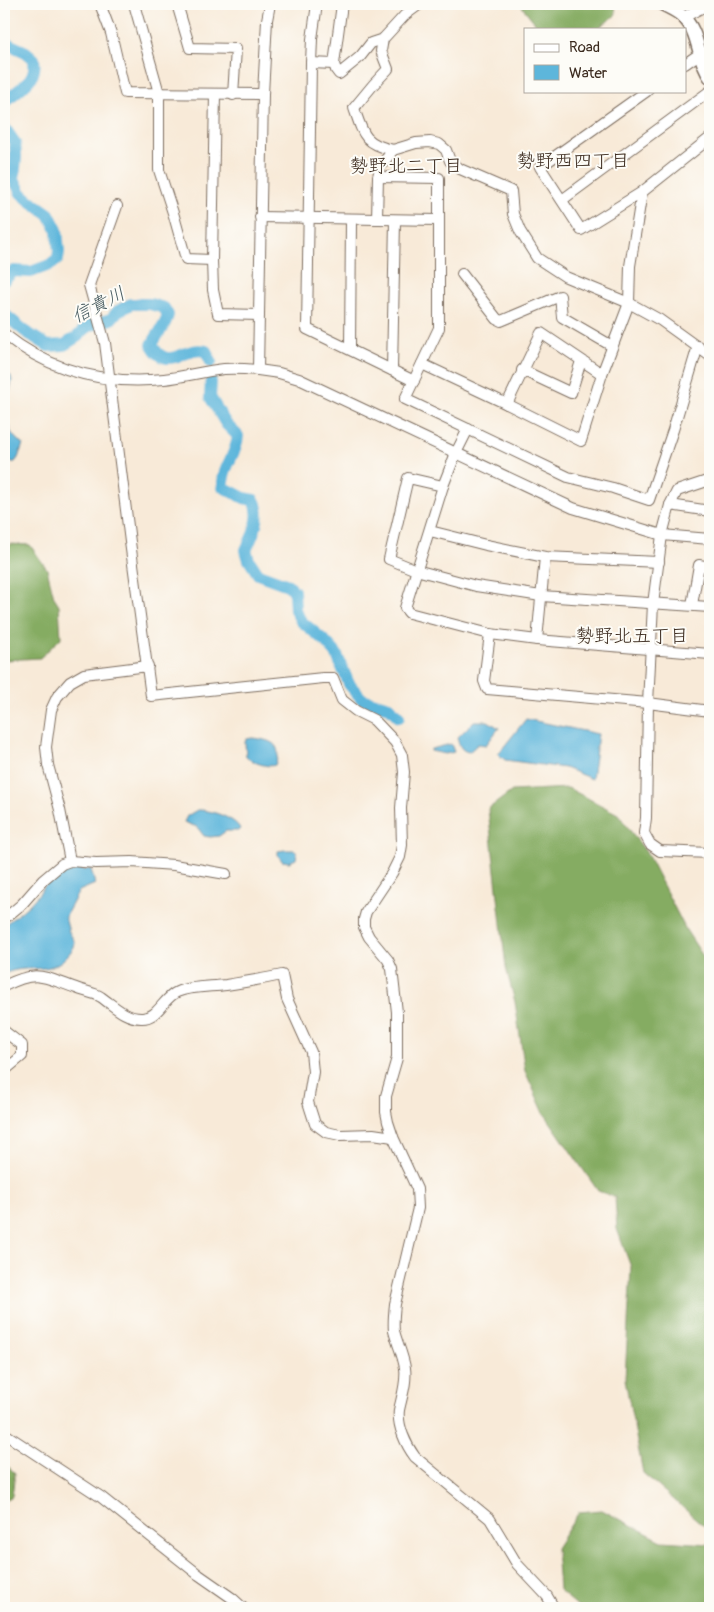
<svg xmlns="http://www.w3.org/2000/svg" width="714" height="1612" viewBox="0 0 714 1612" font-family="Pangolin,'Klee One',sans-serif">
	<rect width="100%" height="100%" fill="#fdfcf7"/>
	<filter id="ink" filterUnits="userSpaceOnUse"><feTurbulence type="fractalNoise" baseFrequency=".02" numOctaves="2"/><feDisplacementMap in="SourceGraphic" scale="10" xChannelSelector="R" yChannelSelector="G"/><feConvolveMatrix kernelMatrix="1 2 1 2 8 2 1 2 1" color-interpolation-filters="sRGB"/></filter>
	<filter id="wash" filterUnits="userSpaceOnUse"><feTurbulence type="fractalNoise" baseFrequency=".0096" numOctaves="4" result="noise"/><feDisplacementMap in="SourceGraphic" scale="20" xChannelSelector="R" yChannelSelector="G"/><feGaussianBlur stdDeviation="1.12" result="paint"/><feColorMatrix in="noise" values="0 0 0 0 0 0 0 0 0 0 0 0 0 0 0 0 0 1.4 0 .05"/><feComposite in="paint" operator="in"/></filter>
	<g filter="url(#wash)">
		<rect width="100%" height="100%" fill="#f8ead8"/>
		<g fill="#85ac62" stroke="#606b40">
			<polygon points="520,4 615,4 616,15 597,29 540,29"/>
			<polygon points="9,544 30,545 47,569 54,597 59,605 61,638 40,658 4,660 4,553"/>
			<polygon points="568,788 618,814 646,852 686,930 710,967 710,1531 643,1473 625,1379 631,1267 617,1229 615,1197 598,1191 544,1113 525,1071 515,1002 506,968 488,809 512,791"/>
			<polygon points="4,1463 15,1473 12,1496 4,1500"/>
			<polygon points="602,1510 662,1541 710,1544 710,1608 580,1608 559,1590 556,1548 579,1512"/>
		</g>
		<g fill="#5db6db" stroke="#4c707c">
			<path d="M4 372 11 376 12 381C7 405 0 430 23 444L18 458 15 462 4 463Z"/>
			<polygon points="526,719 598,734 592,779 565,768 505,760 498,754"/>
			<path d="M474 721H488L499 728 486 745 478 744 469 752C461 751 459 745 457 738Z"/>
			<path d="M252 738C270 740 284 743 275 765 267 768 252 762 246 757L245 742 247 739Z"/>
			<polygon points="451,744 454,752 445,754 431,751 431,749"/>
			<path d="M197 810C208 809 236 818 240 829L238 831H226L219 836 210 837 204 836 197 827 184 822 187 816Z"/>
			<polygon points="285,850 295,850 297,852 296,859 289,862 282,861 278,855 278,851"/>
			<path d="M69 867 84 870 91 869 95 884 79 891 65 917 69 932 75 942C75 947 72 950 68 955 47 978 30 962 4 974V925C12 919 21 912 29 905 43 891 49 874 69 867Z"/>
		</g>
		<g fill="none" stroke-linecap="round" stroke-linejoin="round">
			<g stroke="#5db6db" stroke-width="12">
				<path d="M4 42 26 52 34 59C38 82 18 88 4 103"/>
				<polyline points="4,127 15,143 16,157 14,179 21,193 29,200 49,214 57,230 59,251 58,259 52,264 31,272 14,271 4,280"/>
				<path d="M4 314 26 332 48 346 64 345 77 337 88 326 111 319 118 311 131 304H150L164 308 168 315C165 327 157 334 152 345 168 374 184 345 206 351L211 362"/>
				<path d="M211 382 210 397 226 424 238 436C236 457 222 466 223 487L244 498 254 500C263 516 253 535 246 550L249 560 258 574 288 585 294 591 295 610 301 621 326 642 336 653 349 684 362 699 389 707 399 717"/>
			</g>
		</g>
	</g>
	<g filter="url(#ink)">
		<g fill="none" stroke-linecap="round" stroke-linejoin="round">
			<defs>
				<g id="minor">
					<polyline points="100,4 111,33 125,93 263,94"/>
					<polyline points="134,4 159,93 159,170 174,216 186,259 212,260"/>
					<polyline points="177,4 190,48 236,49 233,95"/>
					<polyline points="270,4 267,20 263,94 258,370 279,373 299,379 573,508 662,535 710,539"/>
					<polyline points="317,4 312,39 311,63 307,329 414,381"/>
					<polyline points="342,4 334,64 336,70 339,74 360,57 371,43 383,39 405,15 420,4"/>
					<polyline points="684,17 709,4"/>
					<path d="M383 39 381 51 388 69 373 85 354 108C363 134 364 144 393 150"/>
					<polyline points="311,63 334,64"/>
					<polyline points="685,64 695,57 710,50"/>
					<polyline points="647,91 540,167 581,230 642,192 710,138"/>
					<polyline points="215,94 212,260 213,290 218,314 259,315"/>
					<polyline points="378,177 439,178 439,328 405,399 568,477 613,488 649,500 673,430 698,346"/>
					<polyline points="562,200 710,91"/>
					<path d="M117 206 89 285 105 343 130 542 151 696 323 678H333L342 700 356 711 374 720 395 742 402 755 404 772 401 808 402 845 400 857 392 873 366 912 364 919V927L369 937 388 960 392 969 397 1012V1058L386 1096V1112L388 1122 393 1137 417 1189 418 1208 395 1304C394 1313 393 1322 394 1331 397 1343 403 1355 405 1368 407 1382 402 1396 399 1410 397 1426 406 1445 415 1457L490 1519 517 1564 547 1596 554 1608"/>
					<polyline points="260,217 438,220"/>
					<polyline points="377,219 378,177 380,167 393,150 416,143 430,142 439,144 446,150 450,161 460,169 511,191 513,214 520,231 537,258 566,277 629,303 660,320 710,356"/>
					<polyline points="462,274 497,319 501,321 560,296 562,317 612,346"/>
					<path d="M4 334C50 371 105 385 164 379 184 377 204 371 224 369 235 368 247 369 258 370"/>
					<polyline points="350,349 351,220"/>
					<polyline points="422,364 507,404 581,441 602,374 629,303 630,266 642,192"/>
					<polyline points="392,370 395,221"/>
					<polyline points="522,370 571,393 581,361"/>
					<polyline points="507,404 541,333 602,374"/>
					<polyline points="468,429 456,453 443,486 405,608 409,613 490,634 537,640 710,654"/>
					<polyline points="710,480 677,491 670,505 662,535 653,604 648,703 646,818 644,833 650,844 660,851 710,853"/>
					<polyline points="443,486 408,478 389,559 416,570 476,586 541,596 710,607"/>
					<polyline points="670,505 710,511"/>
					<polyline points="430,531 486,545 545,557 659,562"/>
					<polyline points="692,605 699,565 710,567"/>
					<polyline points="490,634 484,681 487,689 648,703 710,711"/>
					<polyline points="537,640 545,557"/>
					<polyline points="70,861 60,810 48,765 46,747 51,710 57,697 70,682 84,674 148,666"/>
					<polyline points="4,919 22,904 43,880 62,864 70,861 96,863 132,862 174,865 226,874"/>
					<path d="M4 986C38 969 43 977 76 988 85 992 93 992 101 997 114 1006 125 1018 141 1018 158 1019 163 998 177 992 191 986 210 987 226 985 245 982 263 979 282 975L287 999 311 1052 313 1072 308 1102 315 1124 326 1132 340 1135 373 1134 393 1137"/>
					<polyline points="4,1031 22,1045 22,1056 4,1071"/>
					<polyline points="5,1434 101,1497 199,1575 232,1598 243,1608"/>
				</g>
				<path id="major" d="M662 4C669 8 677 11 682 16 700 31 697 60 710 77"/>
			</defs>
			<use href="#minor" stroke="#7d6d5f" stroke-width="12"/>
			<use href="#major" stroke="#7d6d5f" stroke-width="15"/>
			<use href="#minor" stroke="#fff" stroke-width="10"/>
			<use href="#major" stroke="#fff" stroke-width="12"/>
		</g>
	</g>
	<g text-anchor="middle" stroke-width="4" stroke-linejoin="round" paint-order="stroke">
		<g font-size="19" fill="#3b2a1e" stroke="#fdfcf7">
			<text x="573" y="167">勢野西四丁目</text>
			<text x="406" y="172">勢野北二丁目</text>
			<text x="632" y="642">勢野北五丁目</text>
		</g>
		<g font-size="19" font-style="italic" fill="#475b60" stroke="#fdfcf7">
			<text transform="translate(98 304) rotate(-27)" y="7">信貴川</text>
		</g>
	</g>
	<rect width="714" height="1612" fill="none" stroke="#fdfcf7" stroke-width="20"/>
	<rect x="524" y="28" width="162" height="65" fill="#fdfcf7" stroke="#afa8a0"/>
	<rect x="534" y="44" width="25" height="8" fill="#ffffff" stroke="#afa8a0"/>
	<text x="569" y="52" font-size="15" fill="#3b2a1e">Road</text>
	<rect x="534" y="65" width="25" height="15" fill="#5db6db" stroke="#afa8a0"/>
	<text x="569" y="78" font-size="15" fill="#3b2a1e">Water</text>
</svg>
